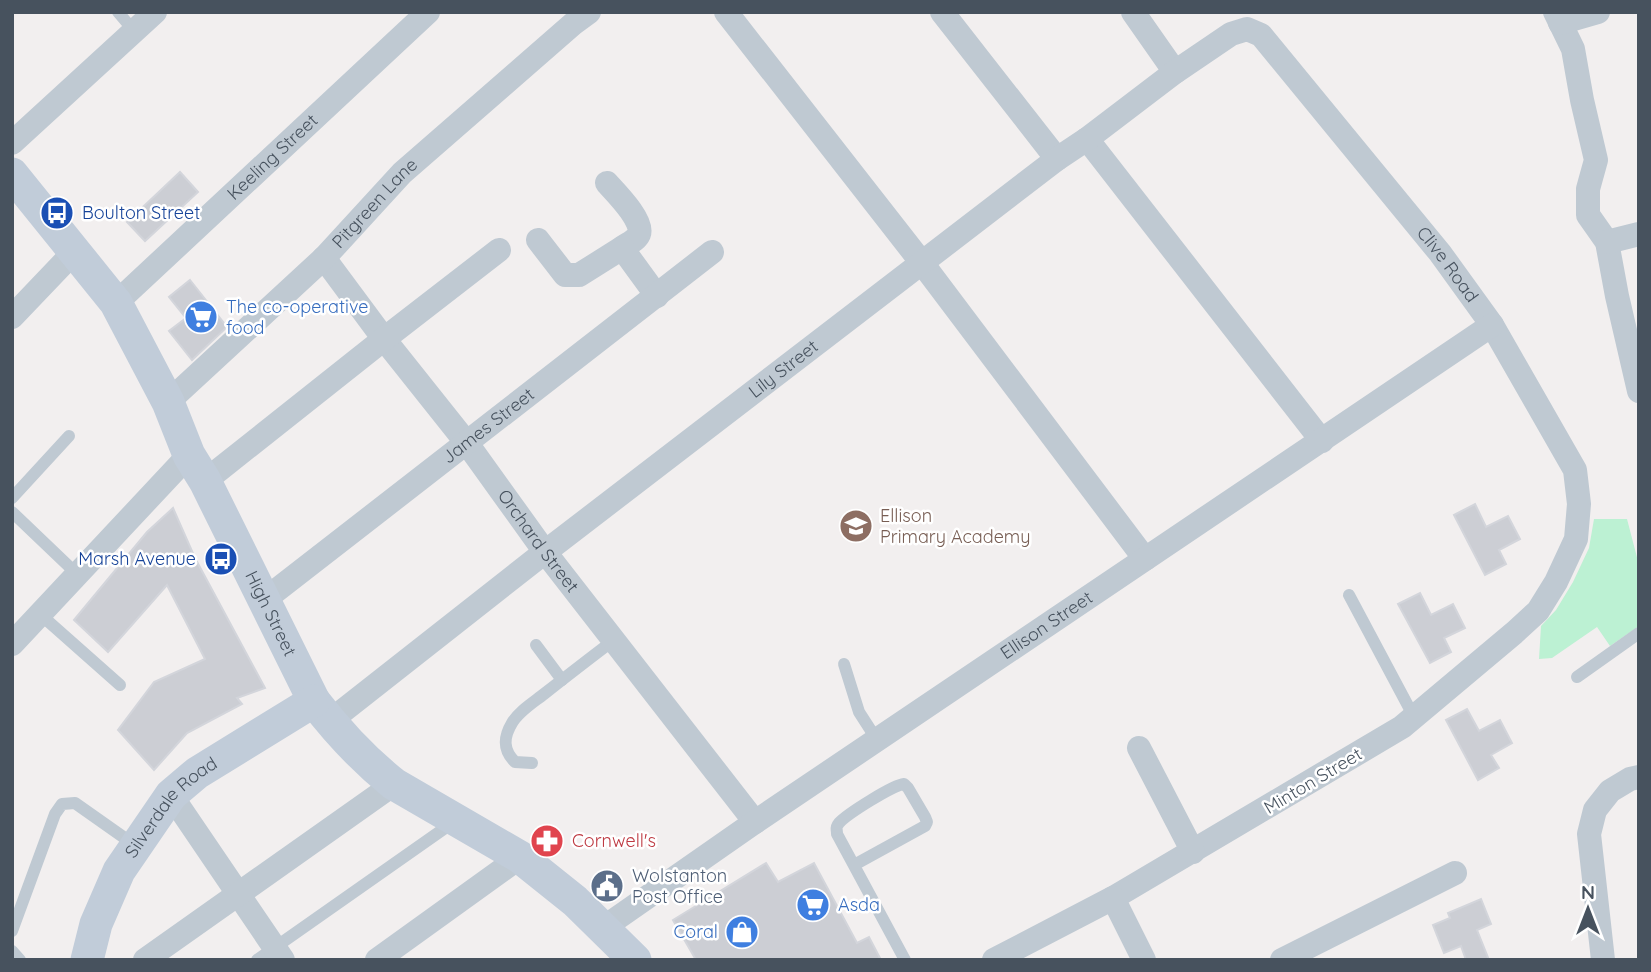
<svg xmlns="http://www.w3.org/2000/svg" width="1651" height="972" viewBox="0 0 1651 972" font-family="Quicksand,sans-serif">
	<rect width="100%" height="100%" fill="#f2efef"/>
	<polygon fill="#bcf1d3" points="1594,519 1627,519 1639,565 1639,626 1610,646 1597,627 1552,658 1539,659 1541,626 1556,610 1573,582 1589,548"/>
	<g fill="#ccced4" stroke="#d3d5db" stroke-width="2">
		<polygon points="180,172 198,192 145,241 127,222"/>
		<polygon points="190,280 227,327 192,360 169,331 186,318 169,297"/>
		<polygon points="1475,504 1486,527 1508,516 1520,539 1499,550 1506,564 1485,575 1454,515"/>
		<polygon points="173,508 195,558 265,688 237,698 242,704 187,733 154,770 118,730 154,682 205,659 167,585 108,652 74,620 147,532"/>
		<polygon points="1420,593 1431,615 1453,604 1465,628 1444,638 1451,652 1430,663 1398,604"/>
		<polygon points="1467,709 1479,731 1500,720 1512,743 1491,755 1499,768 1478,780 1446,720"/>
		<polygon points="766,863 778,882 814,863 857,943 869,937 881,960 696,960 673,920"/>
		<polygon points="1481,899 1491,924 1477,930 1489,960 1466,960 1461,946 1444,953 1433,925 1450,918 1448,913"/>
	</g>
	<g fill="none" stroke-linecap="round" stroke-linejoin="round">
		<g stroke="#bfc9d2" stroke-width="12">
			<polyline points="118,12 134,31"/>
			<polyline points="12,498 69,436"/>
			<polyline points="12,512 78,575"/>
			<polyline points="1349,595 1414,717"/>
			<polyline points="41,615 120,685"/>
			<polyline points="536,645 562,680"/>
			<polyline points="844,664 859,712 877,740"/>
			<polyline points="1577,677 1639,633"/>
			<path d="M532 763 515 762C503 750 503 738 512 723 519 711 534 702 544 694 567 676 590 658 614 640"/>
			<path d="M854 865 925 826 927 822 925 817 908 788 904 784C893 785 847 814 839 823 835 828 837 828 837 834L905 960"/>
			<polyline points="12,931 55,814 62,804 75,803 136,846"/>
			<polyline points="12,951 20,960"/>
			<polyline points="257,960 455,821"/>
		</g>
		<g stroke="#bfc9d2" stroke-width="24">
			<polyline points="726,12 922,263 1145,559"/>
			<polyline points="942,12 1057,159"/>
			<polyline points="1133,12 1175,72"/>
			<polyline points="1555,12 1573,49 1582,100 1596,160 1588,189 1588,215 1607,242 1617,296 1639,391"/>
			<polyline points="1560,23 1598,12"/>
			<polyline points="1087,139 1322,441"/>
			<polyline points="12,143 155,12"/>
			<path d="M607 183C616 193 644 221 639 234 636 241 627 244 622 248"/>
			<polyline points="538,240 565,275 579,275 622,248 657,296"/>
			<polyline points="1607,242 1639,234"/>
			<path id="s1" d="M324 258 384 339 466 442 545 552 755 822"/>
			<path id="s2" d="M116 303 428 12"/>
			<polyline points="12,317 75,251"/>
			<path id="s3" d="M168 402 324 258 402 173 574 23 589 12"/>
			<polyline points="205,481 384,339 499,250"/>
			<path id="s4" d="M264 600 712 252"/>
			<polyline points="12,644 189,455"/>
			<path id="s5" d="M330 721 545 552 1057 159 1087 139 1175 72 1231 34 1247 29 1261 35 1440 253 1492 325 1575 470 1579 504 1576 539 1556 582 1538 611 1514 633 1402 727 1113 898 994 960"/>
			<polyline points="1139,748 1193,852"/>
			<polyline points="171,795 283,960"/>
			<polyline points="1113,898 1144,960"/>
			<path id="s6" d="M603 928 755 822 1492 325"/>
			<polyline points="145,960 394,784"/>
			<polyline points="377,960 520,857"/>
			<polyline points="1282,960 1455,873"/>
			<polyline points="1603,960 1589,834 1595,810 1610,791 1630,779 1639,777"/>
		</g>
		<g stroke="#c1ccd9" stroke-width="33">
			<path id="s7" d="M12 174 116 303 168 402 189 455 205 481 314 701C337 731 364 760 394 784L520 857 575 901 635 960"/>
			<path id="s8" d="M87 960 96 924 119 871 171 795 197 773 314 701"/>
		</g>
	</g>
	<defs>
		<symbol id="bus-disc" viewBox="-11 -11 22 22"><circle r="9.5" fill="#1a4fb4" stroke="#fff"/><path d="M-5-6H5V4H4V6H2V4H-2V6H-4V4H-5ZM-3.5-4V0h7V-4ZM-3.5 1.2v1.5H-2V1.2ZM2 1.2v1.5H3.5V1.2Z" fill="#fff"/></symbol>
		<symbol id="supermarket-disc" viewBox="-11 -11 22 22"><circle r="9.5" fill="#3f7fe0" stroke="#fff"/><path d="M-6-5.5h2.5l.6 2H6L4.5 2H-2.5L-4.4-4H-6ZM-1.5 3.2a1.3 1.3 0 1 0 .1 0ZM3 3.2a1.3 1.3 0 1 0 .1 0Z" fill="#fff"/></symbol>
		<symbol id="school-disc" viewBox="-11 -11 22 22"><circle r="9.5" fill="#8d6e63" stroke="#fff"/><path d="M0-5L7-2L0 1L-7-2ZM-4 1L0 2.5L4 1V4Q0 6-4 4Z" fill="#fff"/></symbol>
		<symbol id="pharmacy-disc" viewBox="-11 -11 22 22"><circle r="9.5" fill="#e0444e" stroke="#fff"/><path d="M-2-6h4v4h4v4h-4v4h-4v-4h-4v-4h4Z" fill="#fff"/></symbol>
		<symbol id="civic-disc" viewBox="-11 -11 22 22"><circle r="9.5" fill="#5c6f8a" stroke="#fff"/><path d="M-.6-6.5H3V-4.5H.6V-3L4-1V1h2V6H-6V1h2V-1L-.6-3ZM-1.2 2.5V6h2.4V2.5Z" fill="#fff"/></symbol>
		<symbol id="shop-disc" viewBox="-11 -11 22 22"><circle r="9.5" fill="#3f7fe0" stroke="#fff"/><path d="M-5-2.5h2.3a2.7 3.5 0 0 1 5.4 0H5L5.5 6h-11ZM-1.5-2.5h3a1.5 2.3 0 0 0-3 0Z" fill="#fff"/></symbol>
	</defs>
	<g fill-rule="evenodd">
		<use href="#bus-disc" x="38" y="194" width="38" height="38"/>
		<use href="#supermarket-disc" x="182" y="298" width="38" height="38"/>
		<use href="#school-disc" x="837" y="507" width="38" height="38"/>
		<use href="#bus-disc" x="202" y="540" width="38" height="38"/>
		<use href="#pharmacy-disc" x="528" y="822" width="38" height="38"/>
		<use href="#civic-disc" x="588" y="867" width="38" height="38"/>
		<use href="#supermarket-disc" x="794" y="886" width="38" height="38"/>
		<use href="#shop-disc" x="723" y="913" width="38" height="38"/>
	</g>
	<g text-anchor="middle" stroke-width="5" stroke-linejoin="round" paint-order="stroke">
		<g font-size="18" fill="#47525e" stroke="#fff">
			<text dy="6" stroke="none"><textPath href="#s2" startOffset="214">Keeling Street</textPath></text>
			<text dy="6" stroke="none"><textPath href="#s3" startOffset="287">Pitgreen Lane</textPath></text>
			<text dy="6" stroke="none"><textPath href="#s5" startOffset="1461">Clive Road</textPath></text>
			<text dy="6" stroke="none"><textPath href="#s5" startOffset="574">Lily Street</textPath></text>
			<text dy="6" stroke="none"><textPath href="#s4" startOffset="284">James Street</textPath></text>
			<text dy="6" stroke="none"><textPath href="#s1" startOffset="355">Orchard Street</textPath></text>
			<text dy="6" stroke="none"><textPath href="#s7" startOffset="513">High Street</textPath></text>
			<text dy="6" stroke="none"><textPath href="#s6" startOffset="537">Ellison Street</textPath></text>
			<text transform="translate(1313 781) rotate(-31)" y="6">Minton Street</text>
			<text dy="6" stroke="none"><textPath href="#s8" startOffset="178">Silverdale Road</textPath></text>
		</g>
		<g font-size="18" fill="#164399" stroke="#fff" text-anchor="start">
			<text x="82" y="219">Boulton Street</text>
			<text x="196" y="565" text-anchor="end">Marsh Avenue</text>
		</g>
		<g font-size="18" fill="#366cbe" stroke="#fff" text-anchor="start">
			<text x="226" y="313">The co-operative<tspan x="226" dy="21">food</tspan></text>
			<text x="838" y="911">Asda</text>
			<text x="718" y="938" text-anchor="end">Coral</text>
		</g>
		<g font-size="18" fill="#785e54" stroke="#fff" text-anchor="start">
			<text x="880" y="522">Ellison<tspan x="880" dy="21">Primary Academy</tspan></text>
		</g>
		<g font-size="18" fill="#be3a42" stroke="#fff" text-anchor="start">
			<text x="572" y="847">Cornwell's</text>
		</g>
		<g font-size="18" fill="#4e5e75" stroke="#fff" text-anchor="start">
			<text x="632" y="882">Wolstanton<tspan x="632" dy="21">Post Office</tspan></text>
		</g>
	</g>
	<rect width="1651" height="972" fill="none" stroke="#47525e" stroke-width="28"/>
	<g transform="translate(1588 909)" stroke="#ffffff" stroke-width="5" paint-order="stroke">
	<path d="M0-5L12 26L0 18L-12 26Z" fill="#47525e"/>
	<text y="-10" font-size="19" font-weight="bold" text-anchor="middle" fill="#47525e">N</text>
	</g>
</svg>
